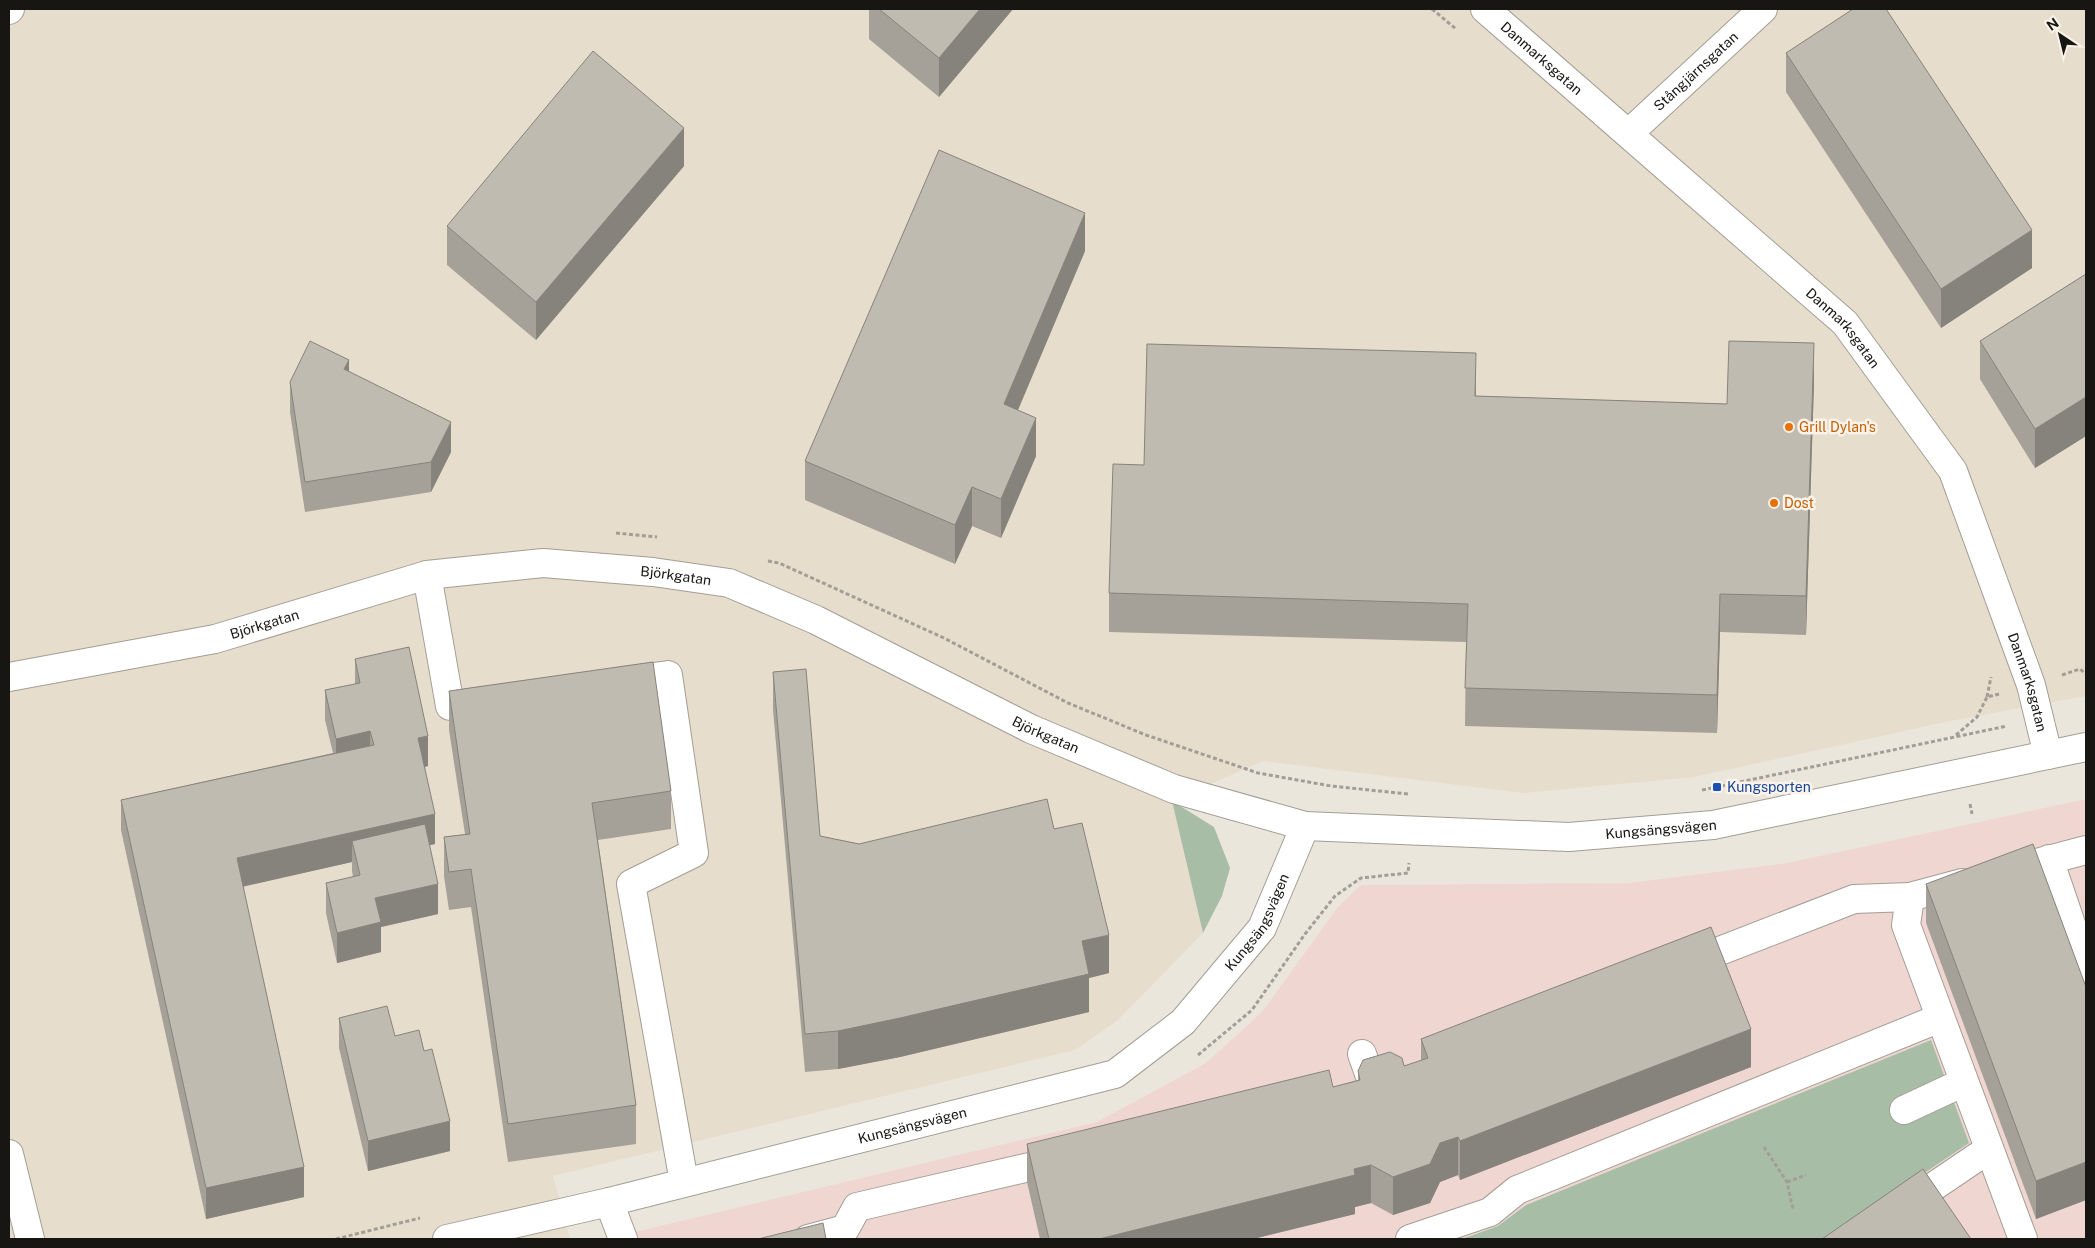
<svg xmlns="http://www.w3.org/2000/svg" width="2095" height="1248" viewBox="0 0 2095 1248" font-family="'Public Sans',sans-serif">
	<rect width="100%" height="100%" fill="#ebe6dc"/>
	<polygon fill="#f0d6d1" points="2086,799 2086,1239 1826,1239 1931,1040 1526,1205 1498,1226 1462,1239 605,1239 1097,1122 1206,1063 1262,1012 1338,907 1361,885 1629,883 1787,863"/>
	<polygon fill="#e6ddcc" points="9,9 2086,9 2086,696 1950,721 1694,777 1523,793 1263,761 1172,801 1203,933 1117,1021 1075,1050 553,1176 570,1239 9,1239"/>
	<g fill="#a7bda5">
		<polygon points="1172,801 1214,827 1230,868 1222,896 1203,933"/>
		<polygon points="1931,1040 1969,1143 1826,1239 1462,1239 1498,1226 1526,1205"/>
	</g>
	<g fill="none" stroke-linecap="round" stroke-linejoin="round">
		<defs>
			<g id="minor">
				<path id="s1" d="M1485 9 1845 323 1953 471 2031 685 2048 755"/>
				<polyline points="9,10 10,9"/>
				<path id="s2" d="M1629 133 1763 9"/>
				<polyline points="427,575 450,706 483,701"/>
				<path id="s3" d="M9 677 215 639 427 575 543 563 653 572 729 583 816 620 1031 729 1174 789 1305 826 1569 837 1713 825 2086 747"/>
				<polyline points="617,682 668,675 694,853 631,884 684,1182"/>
				<polyline points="2049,859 2086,968"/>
				<polyline points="2003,872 2086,850"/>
				<polyline points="1910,897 1906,925 2023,1239"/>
				<polyline points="1686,964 1854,899 1910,897 1962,883"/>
				<polyline points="1362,1054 1372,1082"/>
				<polyline points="1904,1110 1964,1082"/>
				<polyline points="9,1154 30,1239"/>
				<polyline points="609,1202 623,1239"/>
				<path id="s4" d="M447 1239 609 1202 1115 1074 1183 1022 1262 928 1305 826"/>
				<polyline points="808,1239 845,1229 857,1207 1064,1159"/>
				<polyline points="1410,1239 1490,1212 1517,1190 1940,1018"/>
				<polyline points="1856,1239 1989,1149"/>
			</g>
		</defs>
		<use href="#minor" stroke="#a39e95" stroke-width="30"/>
		<g stroke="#a29e97" stroke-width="3" stroke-dasharray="4 2.5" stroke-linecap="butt">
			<polyline points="1432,9 1456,29"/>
			<polyline points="616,533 657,537"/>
			<polyline points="768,561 779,563 944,638 1068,703 1146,735 1258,773 1331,786 1408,794"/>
			<polyline points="2062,675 2080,669 2086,674"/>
			<polyline points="1987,697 1991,677"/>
			<polyline points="1956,735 1977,717 1987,697 1999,694"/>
			<polyline points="1702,790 2007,726"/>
			<polyline points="1970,804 1972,814"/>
			<polyline points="1198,1055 1252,1010 1305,934 1335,896 1361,878 1408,873 1409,863"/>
			<polyline points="1764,1147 1787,1182 1793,1209"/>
			<polyline points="1787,1182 1806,1175"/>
			<polyline points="336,1239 420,1218"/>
		</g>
		<use href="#minor" stroke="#fff" stroke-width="28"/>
	</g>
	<g fill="#a5a198">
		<polygon points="869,9 1013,9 939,97 869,39"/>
		<polygon points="1786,53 2032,268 1941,328 1786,92"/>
		<polygon points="684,166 536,340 447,265 447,226"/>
		<polygon points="1085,251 1018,410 1036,456 1001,538 972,526 955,564 805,500 805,461"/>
		<polygon points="2086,274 2086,436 2035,468 1980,379 1980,341"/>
		<polygon points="349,371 451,452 431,492 305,512 290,412 290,382"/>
		<polygon points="1814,382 1806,635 1720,632 1717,733 1465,726 1466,642 1109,632 1109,593 1144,465 1476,396 1727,404"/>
		<polygon points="355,659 428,766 425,767 435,844 429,845 438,914 381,927 381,952 337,963 326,913 326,883 353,877 352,871 352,862 243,886 304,1197 206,1219 121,830 121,800 333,753 325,720 325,690 355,684"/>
		<polygon points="773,672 820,836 859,844 1054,829 1109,973 1089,978 1089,1012 900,1057 838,1069 805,1072 773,710"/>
		<polygon points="449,691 671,791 671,829 598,840 636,1105 636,1144 508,1162 471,907 449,910 444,876 444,837 465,834 449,730"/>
		<polygon points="1926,884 2086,987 2086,1200 2036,1219 1926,923"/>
		<polygon points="339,1018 395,1036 450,1151 368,1171 339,1048"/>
		<polygon points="1421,1039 1751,1067 1460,1180 1458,1175 1440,1182 1430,1203 1393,1215 1371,1203 1355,1207 1355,1214 1253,1239 1040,1239 1027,1182 1027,1144 1333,1087 1358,1080 1358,1071 1404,1066 1421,1061"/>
	</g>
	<g fill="#86837c">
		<polygon points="980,9 1013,9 939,97 939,58"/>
		<polygon points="684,128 684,166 536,340 536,302"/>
		<polygon points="1085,213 1085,251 1004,443 1004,404"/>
		<polygon points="2032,230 2032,268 1941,328 1941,289"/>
		<polygon points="1814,343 1814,382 1806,635 1806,596"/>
		<polygon points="1476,353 1476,391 1475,435 1475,396"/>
		<polygon points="349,360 349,390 344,369"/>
		<polygon points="2086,397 2086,436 2035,468 2035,429"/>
		<polygon points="1036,418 1036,456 1001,538 1001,499"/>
		<polygon points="451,422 451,452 431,492 431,462"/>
		<polygon points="972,487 972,526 955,564 955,525"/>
		<polygon points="1720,594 1720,632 1717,733 1717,695"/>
		<polygon points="370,731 370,761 336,769 336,739"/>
		<polygon points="428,736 428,766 418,768 418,738"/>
		<polygon points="435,814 435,844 356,861 352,841 352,862 237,888 237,858"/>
		<polygon points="438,884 438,914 381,927 381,952 337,963 337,933 375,898"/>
		<polygon points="1109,935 1109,973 1089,978 1089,1012 900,1057 838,1069 838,1031 1082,941"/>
		<polygon points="1751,1029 1751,1067 1460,1180 1460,1141"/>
		<polygon points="450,1121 450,1151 368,1171 368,1141"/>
		<polygon points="1458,1137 1458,1175 1440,1182 1430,1203 1393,1215 1393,1177 1440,1143"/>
		<polygon points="2086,1162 2086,1200 2036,1219 2036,1181"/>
		<polygon points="1371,1165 1371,1203 1355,1207 1355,1214 1253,1239 1099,1239 1354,1169"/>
		<polygon points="304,1167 304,1197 206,1219 206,1188"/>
	</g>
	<g fill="#c0bbb1" stroke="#86837c">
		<polygon points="879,9 980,9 939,58"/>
		<polygon points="1853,9 1886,9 2032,230 1941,289 1786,53"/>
		<polygon points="593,51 684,128 536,302 447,226"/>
		<polygon points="939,150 1085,213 1004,404 1036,418 1001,499 972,487 955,525 805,461"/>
		<polygon points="2086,274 2086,397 2035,429 1980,341"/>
		<polygon points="310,341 349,360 344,369 451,422 431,462 305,482 290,382"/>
		<polygon points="1729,341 1814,343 1806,596 1720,594 1717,695 1465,688 1468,604 1109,593 1113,464 1144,465 1147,344 1476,353 1475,396 1727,404"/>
		<polygon points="409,647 428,736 418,738 435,814 237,858 304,1167 206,1188 121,800 374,745 370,731 336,739 325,690 360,683 355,659"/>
		<polygon points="653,662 671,791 592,803 636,1105 508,1124 471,869 449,872 444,837 470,834 449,691"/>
		<polygon points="806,669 820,836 859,844 1047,799 1054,829 1082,823 1109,935 1082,941 1089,974 900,1018 838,1031 805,1034 773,672"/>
		<polygon points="425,824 438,884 375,898 381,922 337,933 326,883 360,875 352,841"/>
		<polygon points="2033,844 2086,987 2086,1162 2036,1181 1926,884"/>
		<polygon points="1711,927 1751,1029 1460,1141 1458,1137 1440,1143 1430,1164 1393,1177 1371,1165 1354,1169 1355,1175 1099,1239 1049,1239 1027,1144 1329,1070 1333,1087 1360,1080 1358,1071 1363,1060 1390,1052 1402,1058 1404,1066 1428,1058 1421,1039"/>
		<polygon points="387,1006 395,1036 419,1030 424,1051 432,1049 450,1121 368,1141 339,1018"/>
		<polygon points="1923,1169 1971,1239 1822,1239"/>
		<polygon points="823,1223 826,1239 758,1239"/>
	</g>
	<g fill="#e8710a" stroke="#f9f3e9" stroke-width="2">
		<circle cx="1789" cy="427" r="5"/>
		<circle cx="1774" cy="503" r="5"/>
	</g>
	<rect fill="#1a4fb4" stroke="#f9f3e9" stroke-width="2" x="1712" y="782" width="10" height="10" rx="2.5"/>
	<g text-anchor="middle" stroke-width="5" stroke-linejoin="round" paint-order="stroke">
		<g font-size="14" fill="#181613" stroke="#f9f3e9">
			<text dy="5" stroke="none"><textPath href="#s1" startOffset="75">Danmarksgatan</textPath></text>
			<text dy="5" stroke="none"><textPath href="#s2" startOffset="91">Stångjärnsgatan</textPath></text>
			<text dy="5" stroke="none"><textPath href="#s1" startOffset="480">Danmarksgatan</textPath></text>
			<text dy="5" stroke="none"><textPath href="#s3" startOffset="681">Björkgatan</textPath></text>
			<text dy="5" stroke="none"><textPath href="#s3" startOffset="261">Björkgatan</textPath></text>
			<text dy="5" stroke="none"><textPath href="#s1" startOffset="885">Danmarksgatan</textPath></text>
			<text dy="5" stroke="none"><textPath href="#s3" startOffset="1086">Björkgatan</textPath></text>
			<text dy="5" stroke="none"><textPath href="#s3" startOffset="1718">Kungsängsvägen</textPath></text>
			<text dy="5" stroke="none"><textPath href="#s4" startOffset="899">Kungsängsvägen</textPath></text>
			<text dy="5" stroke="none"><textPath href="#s4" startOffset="479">Kungsängsvägen</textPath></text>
		</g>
		<g font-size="14" fill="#c56008" stroke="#f9f3e9" text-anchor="start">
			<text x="1799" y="432">Grill Dylan's</text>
			<text x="1784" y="508">Dost</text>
		</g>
		<g font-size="14" fill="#164399" stroke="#f9f3e9" text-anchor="start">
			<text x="1727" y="792">Kungsporten</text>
		</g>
	</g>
	<rect width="2095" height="1248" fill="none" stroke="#181613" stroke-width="20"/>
	<g transform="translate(2060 35) rotate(325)" stroke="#f9f3e9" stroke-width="4" paint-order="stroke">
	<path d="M0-4L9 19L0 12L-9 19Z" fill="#181613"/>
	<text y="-8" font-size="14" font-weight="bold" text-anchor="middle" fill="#181613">N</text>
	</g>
</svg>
